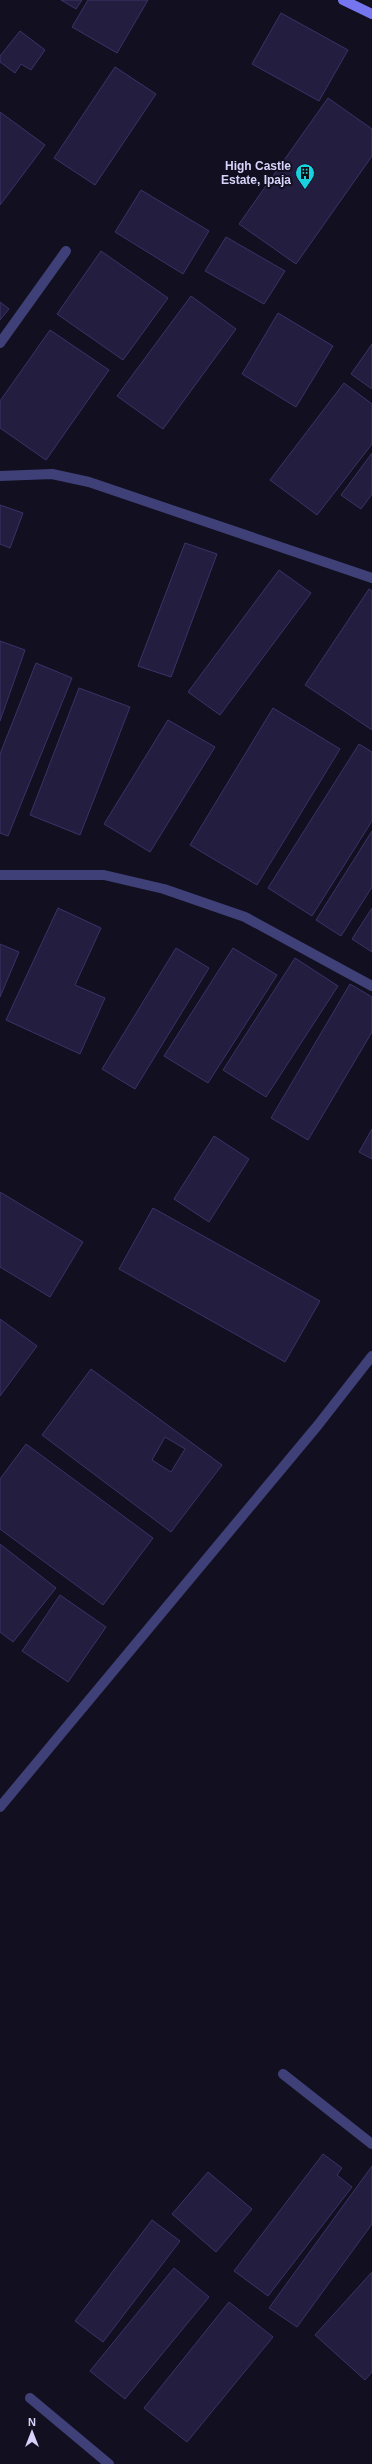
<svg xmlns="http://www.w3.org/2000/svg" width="372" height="2464" viewBox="0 0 372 2464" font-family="Arial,sans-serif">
	<rect width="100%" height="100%" fill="#121020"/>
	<g fill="#231e3f" stroke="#3b3268" fill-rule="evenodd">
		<polygon points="61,0 82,0 76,9"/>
		<polygon points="88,0 148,0 117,53 72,27"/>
		<polygon points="281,13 348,50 319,101 252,64"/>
		<polygon points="20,31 45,50 31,70 21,64 15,73 0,62 0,56"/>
		<polygon points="115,67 156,94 95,185 54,158"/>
		<polygon points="328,98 372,129 372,156 296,264 239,224"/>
		<polygon points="0,112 45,145 0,205"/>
		<polygon points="141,190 209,231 183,274 115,232"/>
		<polygon points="226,237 285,271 264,304 205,271"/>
		<polygon points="101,251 168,298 123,360 57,314"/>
		<polygon points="191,296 236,329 163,429 117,396"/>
		<polygon points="0,302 9,309 0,320"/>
		<polygon points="278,313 333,346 296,407 242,374"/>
		<polygon points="50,330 109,370 46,460 0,428 0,401"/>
		<polygon points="372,344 372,389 351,374"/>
		<polygon points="344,383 372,404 372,444 317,515 270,480"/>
		<polygon points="372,453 372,494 361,509 341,495"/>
		<polygon points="0,505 23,513 10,548 0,544"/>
		<polygon points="185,543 217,554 171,677 138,666"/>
		<polygon points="279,570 311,593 220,715 188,692"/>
		<polygon points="369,589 372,591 372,730 305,685"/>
		<polygon points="0,641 25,650 0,721"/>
		<polygon points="36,663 72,678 8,836 0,833 0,754"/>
		<polygon points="79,688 130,707 80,835 30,815"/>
		<polygon points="273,708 340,749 257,885 190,845"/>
		<polygon points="168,720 215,747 150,852 104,824"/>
		<polygon points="359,744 372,752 372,821 312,916 268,888"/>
		<polygon points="372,831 372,887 341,936 316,920"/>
		<polygon points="58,908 101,928 75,985 105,998 80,1054 6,1020"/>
		<polygon points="372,908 372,952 352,939"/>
		<polygon points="0,944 19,952 0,997"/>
		<polygon points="176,948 209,968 135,1089 102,1069"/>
		<polygon points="233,948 277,975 208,1083 164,1056"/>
		<polygon points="295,958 338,986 266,1097 223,1070"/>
		<polygon points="350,984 372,997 372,1032 308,1140 271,1118"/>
		<polygon points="372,1129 372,1159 359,1152"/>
		<polygon points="214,1136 249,1159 209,1222 174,1199"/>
		<polygon points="0,1192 83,1242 50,1297 0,1267"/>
		<polygon points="153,1208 320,1301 285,1362 119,1269"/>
		<polygon points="0,1319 37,1346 0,1396"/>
		<path d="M91 1369 222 1465 171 1532 42 1435ZM165 1437 185 1449 171 1472 152 1460Z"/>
		<polygon points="26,1444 153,1538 103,1605 0,1529 0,1479"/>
		<polygon points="0,1544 56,1588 13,1642 0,1632"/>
		<polygon points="60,1595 106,1627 68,1682 22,1651"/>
		<polygon points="323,2154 342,2168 337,2175 352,2187 268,2296 234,2271"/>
		<polygon points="372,2166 372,2224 297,2327 269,2308"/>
		<polygon points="208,2172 252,2209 216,2252 172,2214"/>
		<polygon points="152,2220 180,2241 103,2342 75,2321"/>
		<polygon points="174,2268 209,2297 125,2399 90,2371"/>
		<polygon points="372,2272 372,2372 365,2380 315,2335"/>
		<polygon points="229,2302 273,2337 187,2442 144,2408"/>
	</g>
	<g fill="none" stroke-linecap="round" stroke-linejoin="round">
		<g stroke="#404079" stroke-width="10">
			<polyline points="0,343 66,251"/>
			<polyline points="0,476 52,474 89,482 372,578"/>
			<polyline points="0,875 104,875 164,889 245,917 372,986"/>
			<polyline points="0,1807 318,1425 372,1356"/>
			<polyline points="283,2074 372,2144"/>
			<polyline points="30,2398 109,2464"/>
		</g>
		<polyline stroke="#7576ef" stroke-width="10" points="343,0 372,14"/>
	</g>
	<defs>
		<symbol id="building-pin" viewBox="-11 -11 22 30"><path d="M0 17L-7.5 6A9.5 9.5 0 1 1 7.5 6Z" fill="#1ad1df" stroke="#121020"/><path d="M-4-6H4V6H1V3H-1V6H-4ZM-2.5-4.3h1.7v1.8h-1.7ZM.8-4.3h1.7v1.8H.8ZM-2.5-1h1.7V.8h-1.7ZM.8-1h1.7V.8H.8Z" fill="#111"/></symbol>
	</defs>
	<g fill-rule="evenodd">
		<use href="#building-pin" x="294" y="162" width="22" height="30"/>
	</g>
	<g text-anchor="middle" stroke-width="4" stroke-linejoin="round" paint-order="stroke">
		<g font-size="12" font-weight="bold" fill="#d7d3fa" stroke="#121020" text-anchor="end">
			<text x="291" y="170">High Castle<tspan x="291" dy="14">Estate, Ipaja</tspan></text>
		</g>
	</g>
	<g transform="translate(32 2432)" stroke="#121020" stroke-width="3" paint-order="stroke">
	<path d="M0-3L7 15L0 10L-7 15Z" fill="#d7d3fa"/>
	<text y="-6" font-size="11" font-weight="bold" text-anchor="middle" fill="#d7d3fa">N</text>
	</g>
</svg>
